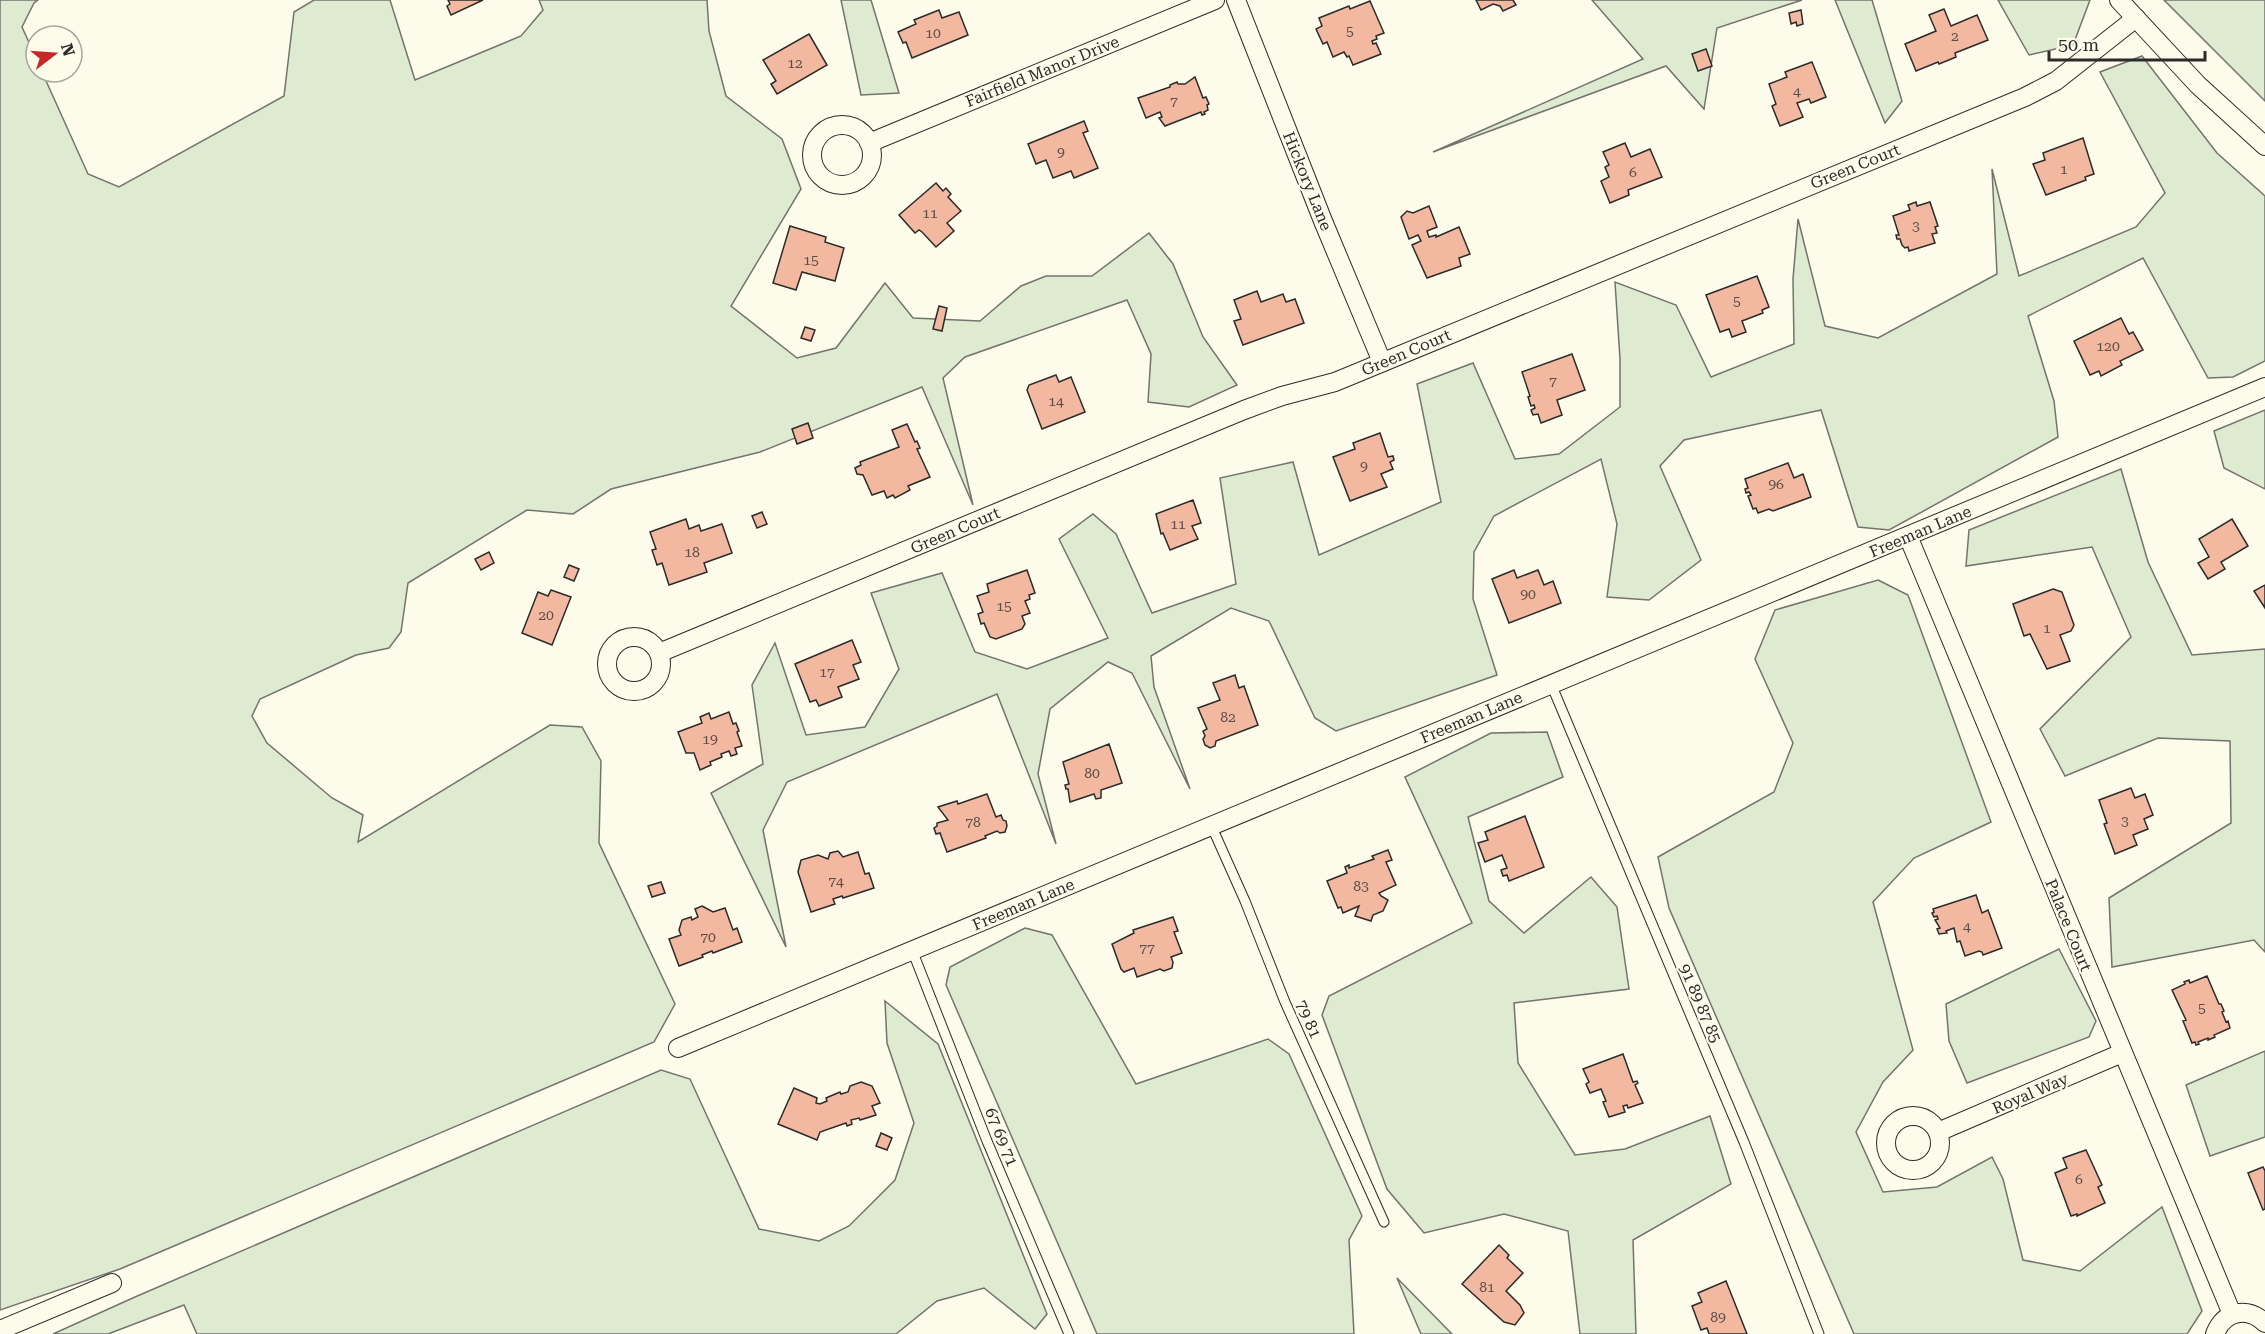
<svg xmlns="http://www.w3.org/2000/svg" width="2265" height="1334" viewBox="0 0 2265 1334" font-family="'Roboto Serif',serif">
	<rect width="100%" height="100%" fill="#fdfbea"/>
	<g fill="#deebd1" stroke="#74746e" stroke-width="1.5">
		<polygon points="0,0 38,0 34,3 22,27 36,58 36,72 42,72 88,174 119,187 284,96 294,12 314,0 390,0 415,80 521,36 543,10 539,0 707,0 709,31 726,96 782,139 801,189 731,306 797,358 836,348 885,283 913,318 980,321 1021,286 1046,276 1092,276 1149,233 1173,264 1203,337 1237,385 1189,407 1148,402 1151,354 1127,300 965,357 943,378 973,505 922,387 760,452 611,489 573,514 527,510 408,583 401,632 389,648 356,655 260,699 252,716 267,743 332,798 363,815 358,842 550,725 582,727 601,761 599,843 675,1004 654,1042 120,1269 0,1310"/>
		<polygon points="841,0 871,0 899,93 861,95"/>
		<polygon points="1592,0 1802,0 1717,28 1704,109 1666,66 1433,152 1643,59"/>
		<polygon points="1835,0 1872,0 1902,101 1885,123"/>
		<polygon points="1998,0 2090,0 2073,45 2029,55"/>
		<polygon points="2164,0 2265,0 2265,101"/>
		<polygon points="2142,56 2217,153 2265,196 2265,361 2233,377 2208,378 2143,258 2028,316 2054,401 2058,437 1889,530 1858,527 1821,410 1684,440 1660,466 1701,560 1649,600 1607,597 1617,524 1601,459 1494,516 1474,552 1473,599 1497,675 1336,731 1315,718 1269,621 1231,608 1151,656 1154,687 1190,789 1132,673 1108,662 1050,709 1038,774 1056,844 997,694 787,782 763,830 786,947 711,793 763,764 752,685 775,643 806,735 865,727 899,669 871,593 942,573 975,652 1027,669 1108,638 1059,539 1093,514 1116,534 1152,613 1236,584 1220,478 1293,462 1319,555 1441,502 1417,384 1473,363 1515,459 1559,454 1620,407 1620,359 1615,282 1676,305 1711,377 1794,344 1793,279 1798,219 1825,326 1878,338 1997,274 1992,169 2019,276 2136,227 2165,193 2100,72"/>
		<polygon points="2265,410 2265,489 2224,468 2214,431"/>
		<polygon points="2121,469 2148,562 2192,655 2265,649 2265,952 2254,940 2112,967 2109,898 2231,823 2230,741 2158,738 2065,776 2040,729 2131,637 2092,547 1966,566 1969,530"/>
		<polygon points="1878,580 1908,595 1991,822 1914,858 1873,902 1913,1050 1883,1082 1856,1132 1883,1192 1937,1187 1992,1157 2003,1179 2023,1260 2080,1271 2162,1207 2202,1311 2187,1334 1854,1334 1669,908 1658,857 1774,792 1793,743 1755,659 1775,610"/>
		<polygon points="1547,732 1563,777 1468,817 1489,901 1524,933 1591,877 1617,907 1629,989 1514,1003 1518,1063 1575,1155 1625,1149 1710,1116 1731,1184 1633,1240 1636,1334 1580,1334 1568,1231 1504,1214 1424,1233 1387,1189 1322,1015 1329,996 1472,923 1405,777 1491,733"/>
		<polygon points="1025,928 1052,935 1136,1084 1268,1039 1289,1054 1362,1216 1349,1240 1354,1334 1097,1334 946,985 950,967"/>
		<polygon points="2059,949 2096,1021 2089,1037 1967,1083 1949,1041 1946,1004"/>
		<polygon points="885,1001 938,1044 1047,1314 1035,1329 984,1288 937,1301 896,1334 197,1334 184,1305 108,1334 53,1334 135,1297 661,1070 690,1079 759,1229 819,1241 849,1226 895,1180 914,1123 887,1043"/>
		<polygon points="2265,1051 2265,1137 2210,1156 2186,1085"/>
		<polygon points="1397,1278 1450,1332 1452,1334 1421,1334"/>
	</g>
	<g fill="#f2b8a0" stroke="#2b2b2b" stroke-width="1.5">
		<polygon points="448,0 483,0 451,15 447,6 450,4"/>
		<polygon points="1476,0 1513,0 1516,5 1503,11 1500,6 1493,4 1481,10"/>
		<polygon points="1370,1 1384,33 1376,36 1377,39 1372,41 1373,44 1376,43 1381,54 1353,65 1349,56 1347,57 1344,52 1333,57 1327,42 1323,44 1316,29 1322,26 1319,18 1349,6 1350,9"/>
		<polygon points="1944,9 1951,26 1977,15 1988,40 1955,53 1956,57 1939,64 1938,62 1916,71 1905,44 1936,31 1929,15"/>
		<polygon points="939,10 942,18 959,12 968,35 912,58 906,42 903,43 898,32 916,24 914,20"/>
		<polygon points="1801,10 1803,24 1797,26 1796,22 1791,24 1789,13"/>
		<polygon points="809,34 827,65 777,94 771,84 776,81 763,60"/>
		<polygon points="1706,49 1712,66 1698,71 1692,54"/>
		<polygon points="1812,62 1826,97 1811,103 1809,99 1797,103 1803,117 1780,126 1772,106 1776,104 1769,84 1787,77 1785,72"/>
		<polygon points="1195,77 1203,98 1206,97 1209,104 1207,105 1208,110 1204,112 1205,114 1202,115 1201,112 1165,126 1159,118 1162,117 1160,112 1146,118 1138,98 1170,87 1170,85 1177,82 1178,84 1185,84"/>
		<polygon points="1084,121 1088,131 1083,133 1098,168 1074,178 1071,171 1053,178 1046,160 1036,164 1028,144"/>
		<polygon points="2083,138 2094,174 2085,177 2086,180 2046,195 2033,164 2045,160 2043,153"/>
		<polygon points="1625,143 1631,157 1650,149 1662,177 1628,190 1629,195 1610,203 1601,181 1609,177 1605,167 1609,165 1603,152"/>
		<polygon points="936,183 943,191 946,188 951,194 948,197 961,211 947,223 954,231 936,247 922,232 919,230 915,233 899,215"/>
		<polygon points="1916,202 1917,206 1930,202 1938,226 1935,227 1937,233 1932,234 1935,243 1909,251 1908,247 1905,248 1902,245 1900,239 1897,239 1896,235 1899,235 1893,216 1910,210 1908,205"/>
		<polygon points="1429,206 1437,227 1427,231 1429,237 1436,235 1436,237 1459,227 1470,254 1459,258 1461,266 1427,278 1412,245 1421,241 1418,235 1409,239 1401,217 1407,211 1413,213"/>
		<polygon points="790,226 826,237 825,242 844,248 835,281 802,272 796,290 773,283"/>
		<polygon points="1757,276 1769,307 1762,310 1763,313 1742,321 1746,332 1732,337 1729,329 1720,332 1706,295"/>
		<polygon points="1257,291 1261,302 1283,294 1286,302 1295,299 1304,323 1243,345 1234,321 1241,319 1234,300"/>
		<polygon points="939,306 947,308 942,331 933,329"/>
		<polygon points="2121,318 2129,334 2133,332 2143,350 2120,361 2122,365 2101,376 2099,371 2090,375 2074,341"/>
		<polygon points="805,327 815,330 811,341 801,338"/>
		<polygon points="1572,354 1585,390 1557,400 1562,415 1541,423 1538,414 1533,415 1531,410 1535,408 1534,405 1531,406 1528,397 1530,396 1522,372"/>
		<polygon points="1056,375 1059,382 1071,377 1085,412 1042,429 1027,390 1029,385"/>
		<polygon points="808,423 813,438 797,444 792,429"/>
		<polygon points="907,424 915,442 917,441 920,448 917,449 930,477 908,486 910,490 895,498 893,495 887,498 884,491 872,495 863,475 857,474 855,468 861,465 860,462 899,447 892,430"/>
		<polygon points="1380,433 1388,457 1393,456 1394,460 1390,462 1393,469 1381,474 1387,487 1350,501 1333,457 1355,449 1353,443"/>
		<polygon points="1788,463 1794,478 1803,474 1811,497 1773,511 1769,509 1758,513 1756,508 1753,509 1748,496 1751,495 1749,492 1746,493 1745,489 1748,488 1745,479"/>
		<polygon points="1193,500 1201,523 1192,526 1198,539 1170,550 1163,533 1161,534 1156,514"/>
		<polygon points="762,512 767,524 757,528 752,516"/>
		<polygon points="686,519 689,529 699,525 701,531 722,524 732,553 704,563 707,572 669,585 662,563 657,565 652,550 656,549 650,532"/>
		<polygon points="2232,519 2248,546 2221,562 2225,569 2208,579 2198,563 2209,557 2199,539"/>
		<polygon points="489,552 494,563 481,570 475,559"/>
		<polygon points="569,565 579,569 574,581 564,577"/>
		<polygon points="1027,570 1035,593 1029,595 1030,599 1025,601 1030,613 1022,616 1025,624 1022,629 996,639 990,637 984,623 981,624 978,614 983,612 977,596 989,592 987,584"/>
		<polygon points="1514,570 1517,578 1538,570 1544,585 1553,581 1561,603 1509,623 1492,579"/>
		<polygon points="2265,585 2265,608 2254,591"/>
		<polygon points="2053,589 2062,592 2074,625 2071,631 2060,635 2070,661 2047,669 2030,634 2024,636 2013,604"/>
		<polygon points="551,590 571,597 552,645 522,633 538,592 548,596"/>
		<polygon points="852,640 861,662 853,665 859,679 838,687 842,697 819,706 816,700 810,702 795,664"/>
		<polygon points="1235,675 1239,688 1244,686 1258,725 1216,741 1215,746 1210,748 1205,745 1203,739 1205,736 1203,731 1207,729 1198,708 1220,700 1213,683"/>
		<polygon points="729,712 733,724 736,723 739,731 737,732 742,746 735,748 737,754 731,756 729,751 721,754 722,757 710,762 711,765 700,770 694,753 686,753 678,732 702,723 700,717 709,713 711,719"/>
		<polygon points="1109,744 1122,783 1101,790 1101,798 1096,799 1094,794 1070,802 1068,789 1066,789 1065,785 1069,784 1063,762"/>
		<polygon points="2131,788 2135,798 2145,794 2153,815 2144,819 2148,829 2133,835 2137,845 2115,854 2104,824 2107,823 2099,800"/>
		<polygon points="987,794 996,817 1001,815 1003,820 1006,821 1007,826 1005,832 1000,833 997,831 985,836 986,838 947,852 940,833 936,834 934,828 937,826 937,823 948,820 938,807 957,801 958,804"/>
		<polygon points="1525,816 1544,867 1509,881 1507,875 1503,876 1501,870 1507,868 1502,855 1485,862 1478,843 1488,840 1485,832"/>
		<polygon points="1388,850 1392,860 1386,862 1396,885 1379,893 1381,896 1388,900 1383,911 1373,915 1371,921 1355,916 1359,906 1343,913 1341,907 1338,908 1327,881 1347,873 1345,867 1349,865 1349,868 1374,859 1372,856"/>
		<polygon points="838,851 843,857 858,852 865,874 869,873 874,888 843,898 842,896 833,899 835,904 811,912 798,872 801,860 818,855 828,859 830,853"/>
		<polygon points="661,882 665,893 652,897 648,886"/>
		<polygon points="1976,895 1982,913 1988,910 2002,948 1983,955 1982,952 1979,951 1965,956 1960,941 1957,942 1954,928 1946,931 1947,933 1939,934 1937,929 1940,928 1935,920 1938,919 1937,916 1934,917 1932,913 1934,912 1933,909"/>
		<polygon points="702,906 713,912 725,908 733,930 737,928 742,942 713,953 712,951 702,955 703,957 679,966 669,939 681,935 679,930 682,920 691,917 692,920 698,917 695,909"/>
		<polygon points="1173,917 1178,931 1174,932 1182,953 1171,957 1173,962 1172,968 1164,971 1160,969 1137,977 1134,968 1124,972 1121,969 1112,944 1134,933 1133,930"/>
		<polygon points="2207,976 2219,1004 2221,1004 2224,1011 2222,1012 2226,1022 2228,1021 2230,1028 2214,1035 2215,1037 2208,1040 2208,1038 2198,1042 2199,1044 2196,1045 2195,1042 2192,1043 2183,1021 2186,1020 2172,990 2185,984 2184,982 2189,980 2190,983"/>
		<polygon points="1623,1054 1633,1082 1637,1081 1638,1083 1635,1085 1643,1103 1628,1108 1627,1105 1623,1106 1625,1112 1609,1117 1603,1102 1606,1101 1601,1089 1590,1093 1586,1084 1589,1082 1583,1069"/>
		<polygon points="861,1082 872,1086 880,1103 872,1106 876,1115 860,1120 859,1118 851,1120 852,1124 847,1126 846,1123 820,1132 817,1140 778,1124 794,1088 817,1098 816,1103 820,1104 827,1101 826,1098 840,1092 841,1094 848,1092 850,1086"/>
		<polygon points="881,1133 892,1138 887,1150 876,1146"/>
		<polygon points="2086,1150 2102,1185 2098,1187 2105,1203 2077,1216 2077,1214 2071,1216 2055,1173 2067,1168 2063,1158"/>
		<polygon points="2263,1167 2265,1171 2265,1209 2263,1210 2248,1173"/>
		<polygon points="1499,1245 1509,1255 1507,1258 1523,1273 1506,1291 1520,1305 1524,1313 1515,1325 1504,1322 1462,1284"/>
		<polygon points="1726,1281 1747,1334 1709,1334 1707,1328 1701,1330 1692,1306 1702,1302 1698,1293"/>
	</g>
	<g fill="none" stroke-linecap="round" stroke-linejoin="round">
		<defs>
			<g id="lane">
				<polyline points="1551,684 1744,1142 1819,1334"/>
				<polyline points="1211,825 1245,901 1285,1002 1384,1222"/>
				<polyline points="912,950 987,1141 1069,1334"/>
			</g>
			<g id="street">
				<polyline points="1236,0 1323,221 1382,362"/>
				<polyline points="2119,0 2198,85 2265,146"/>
				<circle cx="842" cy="155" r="30"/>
				<polyline points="869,143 1215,0"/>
				<polyline points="1908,536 2232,1314"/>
				<circle cx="634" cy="664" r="27"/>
				<polyline points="659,653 1244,410 1282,396 1335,382 2025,97 2056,81 2136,18"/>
				<polyline points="678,1048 2265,387"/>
				<circle cx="1913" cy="1143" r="27"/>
				<polyline points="1938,1132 2122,1053"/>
				<polyline points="0,1330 112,1283"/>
				<path d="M2215 1334C2224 1311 2247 1306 2265 1323"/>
			</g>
		</defs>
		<use href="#lane" stroke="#2b2b2b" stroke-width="11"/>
		<use href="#street" stroke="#2b2b2b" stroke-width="20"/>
		<use href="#lane" stroke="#fdfbea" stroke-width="9"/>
		<use href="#street" stroke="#fdfbea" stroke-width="18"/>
	</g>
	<g text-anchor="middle" stroke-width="4.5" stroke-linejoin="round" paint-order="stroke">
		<g font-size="14" fill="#5d4e48">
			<text x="1350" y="36">5</text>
			<text x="933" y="38">10</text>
			<text x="1955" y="41">2</text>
			<text x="795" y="68">12</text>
			<text x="1797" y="96">4</text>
			<text x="1174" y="106">7</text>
			<text x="1061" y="157">9</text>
			<text x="2064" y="174">1</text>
			<text x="1633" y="177">6</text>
			<text x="930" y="218">11</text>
			<text x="1916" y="231">3</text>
			<text x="811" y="265">15</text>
			<text x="1737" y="306">5</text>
			<text x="2108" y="351">120</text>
			<text x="1553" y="386">7</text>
			<text x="1056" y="406">14</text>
			<text x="1364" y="471">9</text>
			<text x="1776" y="489">96</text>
			<text x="1178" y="529">11</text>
			<text x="692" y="557">18</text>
			<text x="1528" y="599">90</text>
			<text x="1004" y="611">15</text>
			<text x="546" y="620">20</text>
			<text x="2047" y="633">1</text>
			<text x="827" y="677">17</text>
			<text x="1228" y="722">82</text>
			<text x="710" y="744">19</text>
			<text x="1092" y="778">80</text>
			<text x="2125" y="826">3</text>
			<text x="973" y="827">78</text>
			<text x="836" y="886">74</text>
			<text x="1361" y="891">83</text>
			<text x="1967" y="931">4</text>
			<text x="708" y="942">70</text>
			<text x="1147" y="953">77</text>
			<text x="2202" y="1013">5</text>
			<text x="2079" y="1184">6</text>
			<text x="1487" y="1292">81</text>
			<text x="1718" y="1322">89</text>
		</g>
		<g font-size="16" fill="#2b2b2b" stroke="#fdfbea">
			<text transform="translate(1042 71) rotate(-22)" y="6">Fairfield Manor Drive</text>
			<text transform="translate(1855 166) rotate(-22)" y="6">Green Court</text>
			<text transform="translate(1308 181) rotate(68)" y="6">Hickory Lane</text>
			<text transform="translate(1406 352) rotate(-23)" y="6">Green Court</text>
			<text transform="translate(955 530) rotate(-23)" y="6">Green Court</text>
			<text transform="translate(1920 531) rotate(-23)" y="6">Freeman Lane</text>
			<text transform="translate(1471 717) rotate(-23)" y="6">Freeman Lane</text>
			<text transform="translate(1023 904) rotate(-23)" y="6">Freeman Lane</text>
			<text transform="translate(2069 925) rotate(68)" y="6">Palace Court</text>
			<text transform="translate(1701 1003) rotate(67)" y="6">91 89 87 85</text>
			<text transform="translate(1309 1019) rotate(66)" y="6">79 81</text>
			<text transform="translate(2030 1093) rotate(-23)" y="6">Royal Way</text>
			<text transform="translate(1002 1137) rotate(68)" y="6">67 69 71</text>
		</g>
	</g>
	<g transform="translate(54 54) rotate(73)"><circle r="28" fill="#fdfbea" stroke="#a9a89e" stroke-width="1.5"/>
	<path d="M0-4.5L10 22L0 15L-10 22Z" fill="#c62828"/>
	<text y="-9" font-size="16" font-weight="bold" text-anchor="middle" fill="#2b2b2b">N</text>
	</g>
	<path d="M2049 51v9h156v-9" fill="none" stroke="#2b2b2b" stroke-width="3"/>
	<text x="2058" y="51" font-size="18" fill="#2b2b2b" stroke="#fdfbea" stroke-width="4.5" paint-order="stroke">50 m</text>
</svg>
